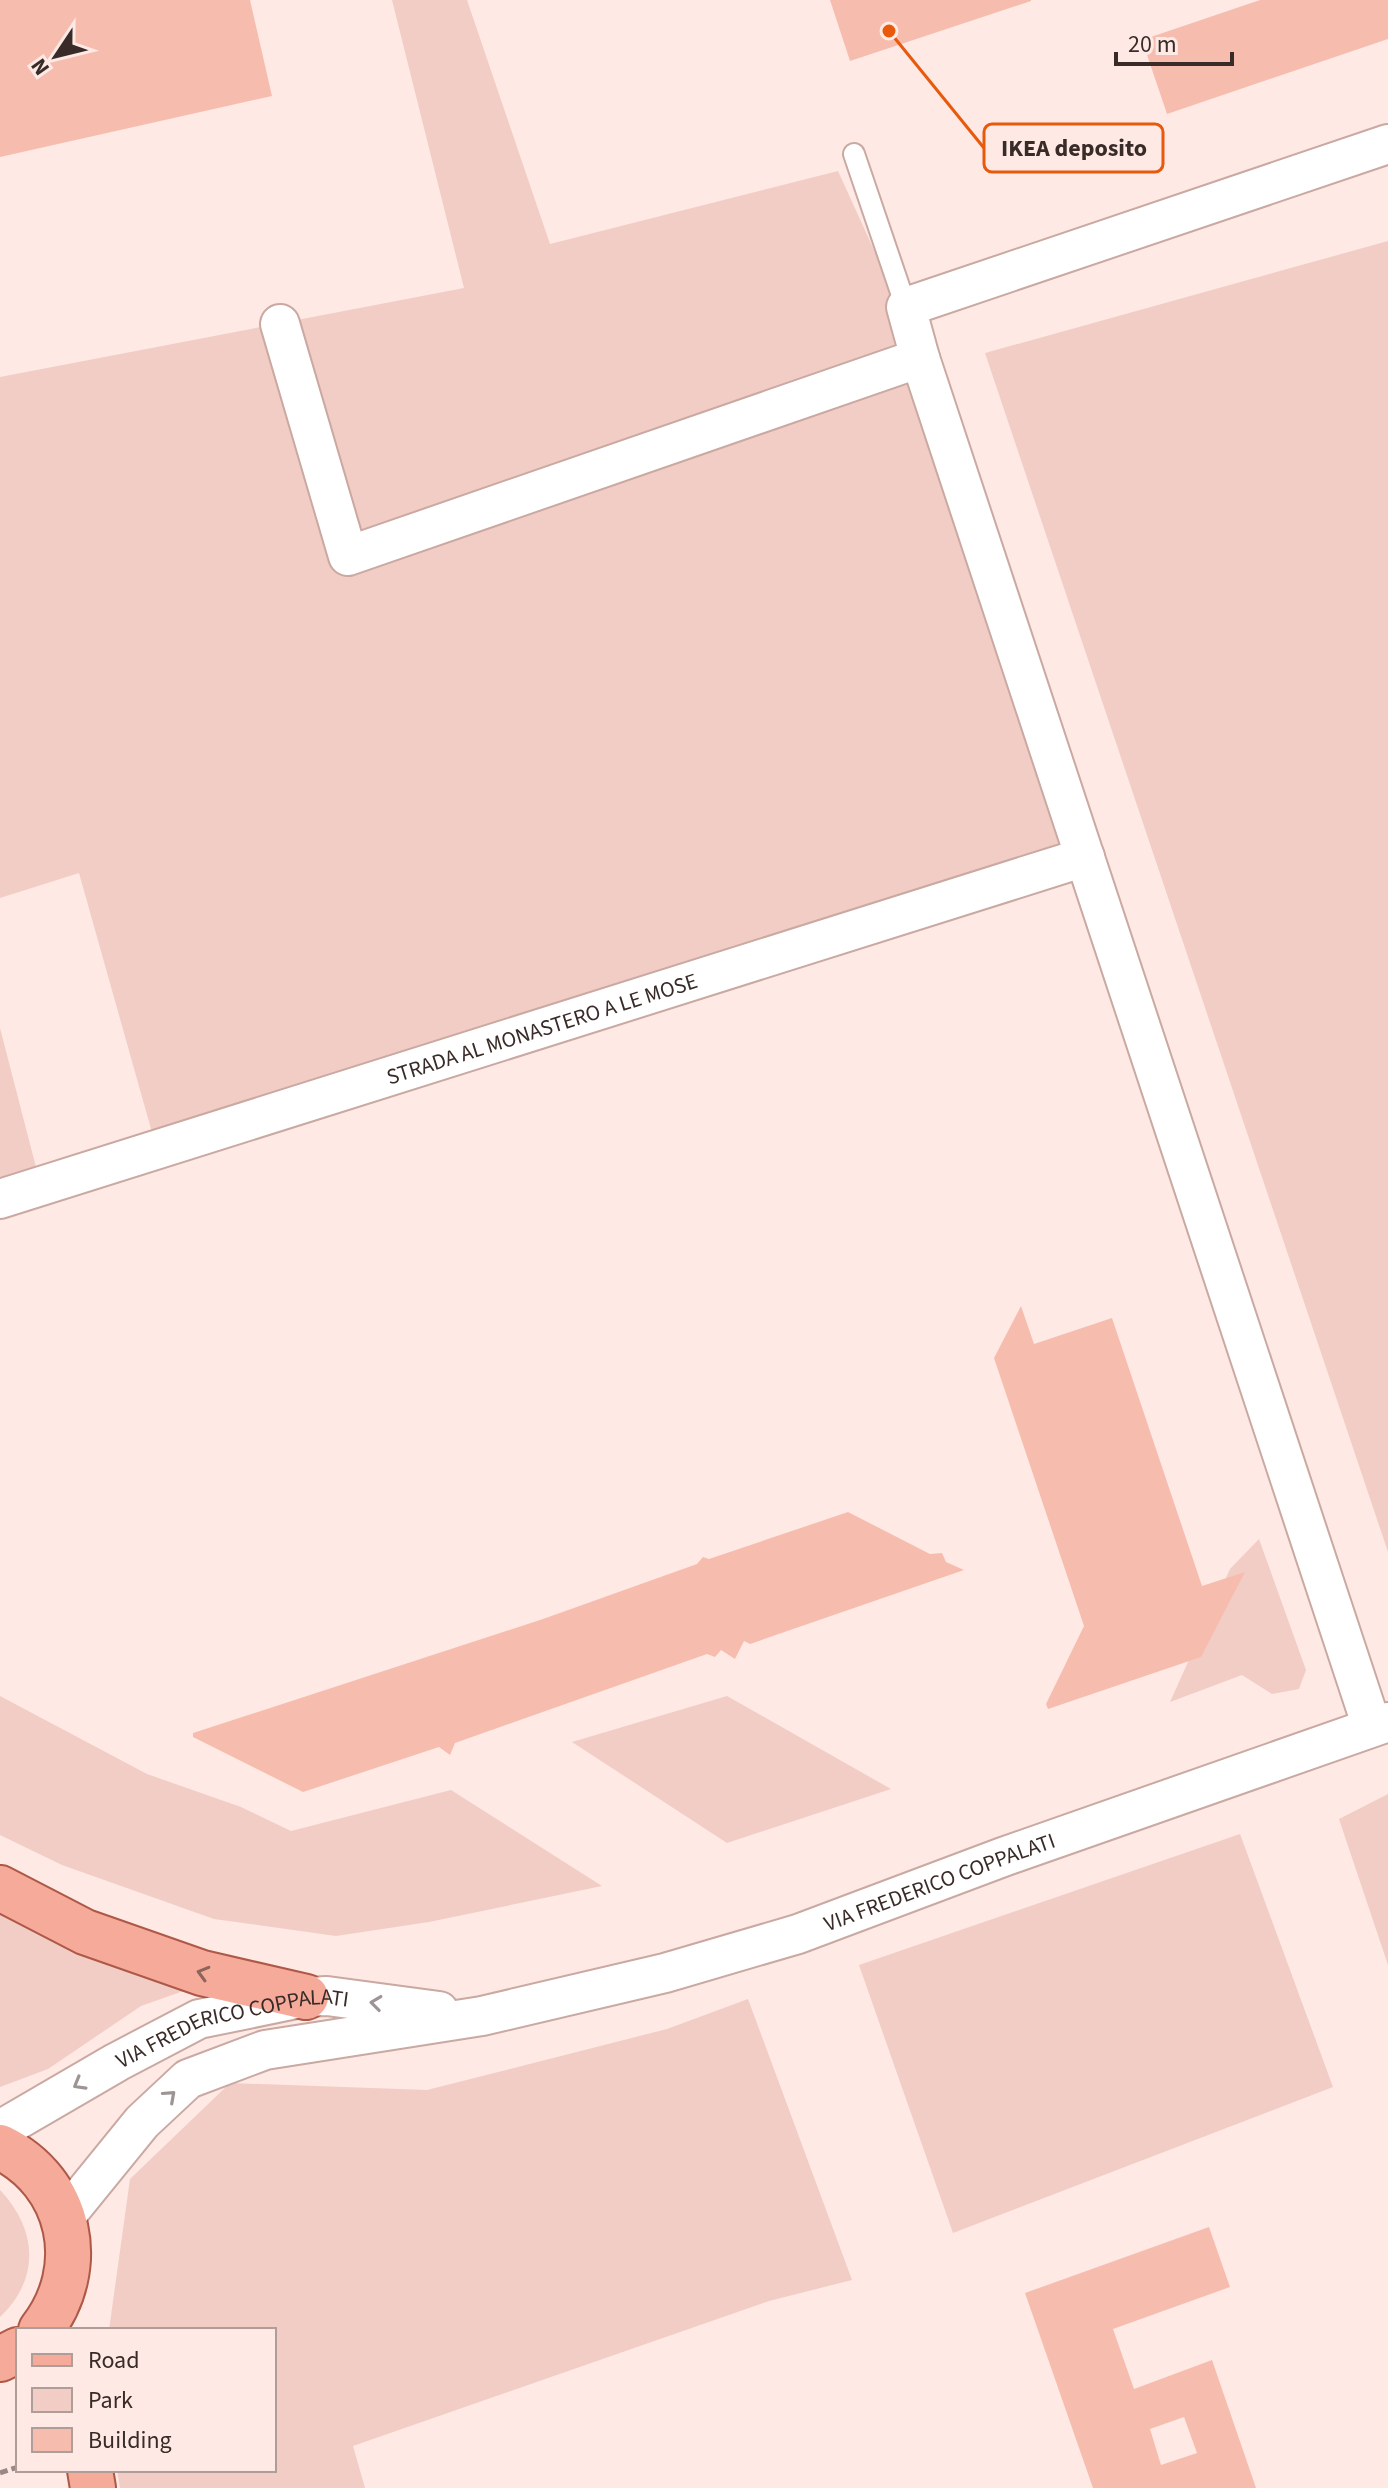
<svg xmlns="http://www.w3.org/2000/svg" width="1388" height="2488" viewBox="0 0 1388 2488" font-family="'Source Sans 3',sans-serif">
	<rect width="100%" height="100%" fill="#fee9e4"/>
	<g fill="#f2cdc5">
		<polygon points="392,0 467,0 550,244 838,171 900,307 1082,844 153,1136 79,873 0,898 0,377 464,288"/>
		<polygon points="1388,241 1388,1552 985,353"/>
		<polygon points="0,1028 38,1175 0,1187"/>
		<polygon points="1259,1539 1306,1670 1299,1689 1272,1694 1242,1675 1170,1702 1230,1569"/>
		<polygon points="0,1696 147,1774 241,1807 291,1831 451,1790 602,1886 429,1922 336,1936 214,1919 62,1865 0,1835"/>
		<polygon points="727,1696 891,1789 727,1843 572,1742"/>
		<polygon points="1388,1794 1388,1965 1339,1819"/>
		<polygon points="1240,1834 1333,2087 953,2233 859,1965"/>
		<polygon points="0,1905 192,1988 141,2006 48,2069 0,2087"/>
		<polygon points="748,1999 852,2280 769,2301 353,2446 365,2488 120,2488 117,2470 274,2470 274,2330 109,2330 130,2179 230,2083 427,2090 667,2029"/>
		<path d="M0 2190C37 2229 41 2278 0 2317Z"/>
	</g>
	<g fill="#f6bdaf" fill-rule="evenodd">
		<polygon points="0,0 250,0 272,96 0,157"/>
		<polygon points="830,0 1031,0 1031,1 850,61"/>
		<polygon points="1260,0 1388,0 1388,39 1167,114 1142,40"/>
		<polygon points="1021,1306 1034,1344 1112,1318 1202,1586 1245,1572 1201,1657 1048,1709 1046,1704 1084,1626 994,1358"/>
		<polygon points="848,1512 930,1554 942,1553 946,1562 964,1570 750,1644 744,1641 735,1659 721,1650 715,1657 707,1654 455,1743 450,1755 439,1747 303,1792 193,1737 193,1733 543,1619 697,1564 703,1557 709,1559"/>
		<path d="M1209 2227 1230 2287 1113 2329 1134 2389 1212 2360 1256 2488H1093L1025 2293ZM1184 2417 1197 2453 1161 2465 1150 2429Z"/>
	</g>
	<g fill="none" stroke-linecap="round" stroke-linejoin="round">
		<defs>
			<polyline id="lane" points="854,154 906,307"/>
			<g id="street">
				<polyline points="280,324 348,556 920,358"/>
				<path id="s1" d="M0 1199 1085 857"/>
				<polyline points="1372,1727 920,358 906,307 1388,144"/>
				<path id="s2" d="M0 2130 117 2062 199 2019 306 1997 327 1996 439 2011"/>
				<path id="s3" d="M64 2218 142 2122 188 2079 265 2050 482 2016 665 1973 798 1934 1003 1857 1388 1722"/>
			</g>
			<g id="primary">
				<polyline points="0,1888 85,1932 202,1973 306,1997"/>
				<path d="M0 2147C72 2182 89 2268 41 2330"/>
				<polyline points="0,2359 18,2350"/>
				<polyline points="90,2470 93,2488"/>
			</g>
		</defs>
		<use href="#lane" stroke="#c9a9a1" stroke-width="24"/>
		<use href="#street" stroke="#c9a9a1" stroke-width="42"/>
		<use href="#primary" stroke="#ae5847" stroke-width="48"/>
		<polyline stroke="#998885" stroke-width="5" stroke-dasharray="8 4" stroke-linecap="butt" points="0,2473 18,2467"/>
		<use href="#lane" stroke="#fff" stroke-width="20"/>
		<use href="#street" stroke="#fff" stroke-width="38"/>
		<use href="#primary" stroke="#f5aa9a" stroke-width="44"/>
	</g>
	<defs><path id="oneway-chevron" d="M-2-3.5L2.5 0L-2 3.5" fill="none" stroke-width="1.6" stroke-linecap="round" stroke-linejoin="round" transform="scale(2)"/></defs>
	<use stroke="#8d645b" href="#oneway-chevron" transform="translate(203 1973) rotate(-164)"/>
	<g stroke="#9c9594">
		<use href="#oneway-chevron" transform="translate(376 2003) rotate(-173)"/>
		<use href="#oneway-chevron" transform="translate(79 2084) rotate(150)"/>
		<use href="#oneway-chevron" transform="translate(170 2096) rotate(-42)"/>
	</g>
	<g text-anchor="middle" stroke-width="8" stroke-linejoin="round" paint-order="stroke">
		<g font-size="22" fill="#382b28" stroke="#fee9e4">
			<text dy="8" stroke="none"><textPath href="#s1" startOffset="568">STRADA AL MONASTERO A LE MOSE</textPath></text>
			<text dy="8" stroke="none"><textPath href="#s3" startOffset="966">VIA FREDERICO COPPALATI</textPath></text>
			<text dy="8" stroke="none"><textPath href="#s2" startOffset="258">VIA FREDERICO COPPALATI</textPath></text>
		</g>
	</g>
	<path fill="none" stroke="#e8590c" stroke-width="3" d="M889 31L984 148"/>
	<circle fill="#e8590c" stroke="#fee9e4" stroke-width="3" cx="889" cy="31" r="8"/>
	<rect fill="#fee9e4" stroke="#e8590c" stroke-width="3" x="984" y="124" width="179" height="48" rx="8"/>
	<g font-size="24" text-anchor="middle" font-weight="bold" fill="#382b28">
		<text x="1074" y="156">IKEA deposito</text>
	</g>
	<rect x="16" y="2328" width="260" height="144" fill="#fee9e4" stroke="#af9d99" stroke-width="2"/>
	<rect x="32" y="2354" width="40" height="12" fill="#f5aa9a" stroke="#af9d99" stroke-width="2"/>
	<text x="88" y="2368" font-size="24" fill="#382b28">Road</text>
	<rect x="32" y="2388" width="40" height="24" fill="#f2cdc5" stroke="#af9d99" stroke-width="2"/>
	<text x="88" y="2408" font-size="24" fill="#382b28">Park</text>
	<rect x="32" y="2428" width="40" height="24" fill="#f6bdaf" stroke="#af9d99" stroke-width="2"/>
	<text x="88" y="2448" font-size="24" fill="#382b28">Building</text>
	<g transform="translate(56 56) rotate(235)" stroke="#fee9e4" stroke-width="6" paint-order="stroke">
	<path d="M0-6L14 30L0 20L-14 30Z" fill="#382b28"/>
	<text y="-12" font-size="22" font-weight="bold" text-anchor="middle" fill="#382b28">N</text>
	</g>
	<path d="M1116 52v12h116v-12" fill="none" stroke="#382b28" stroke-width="4"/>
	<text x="1128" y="52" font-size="24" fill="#382b28" stroke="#fee9e4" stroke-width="6" paint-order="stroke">20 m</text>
</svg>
